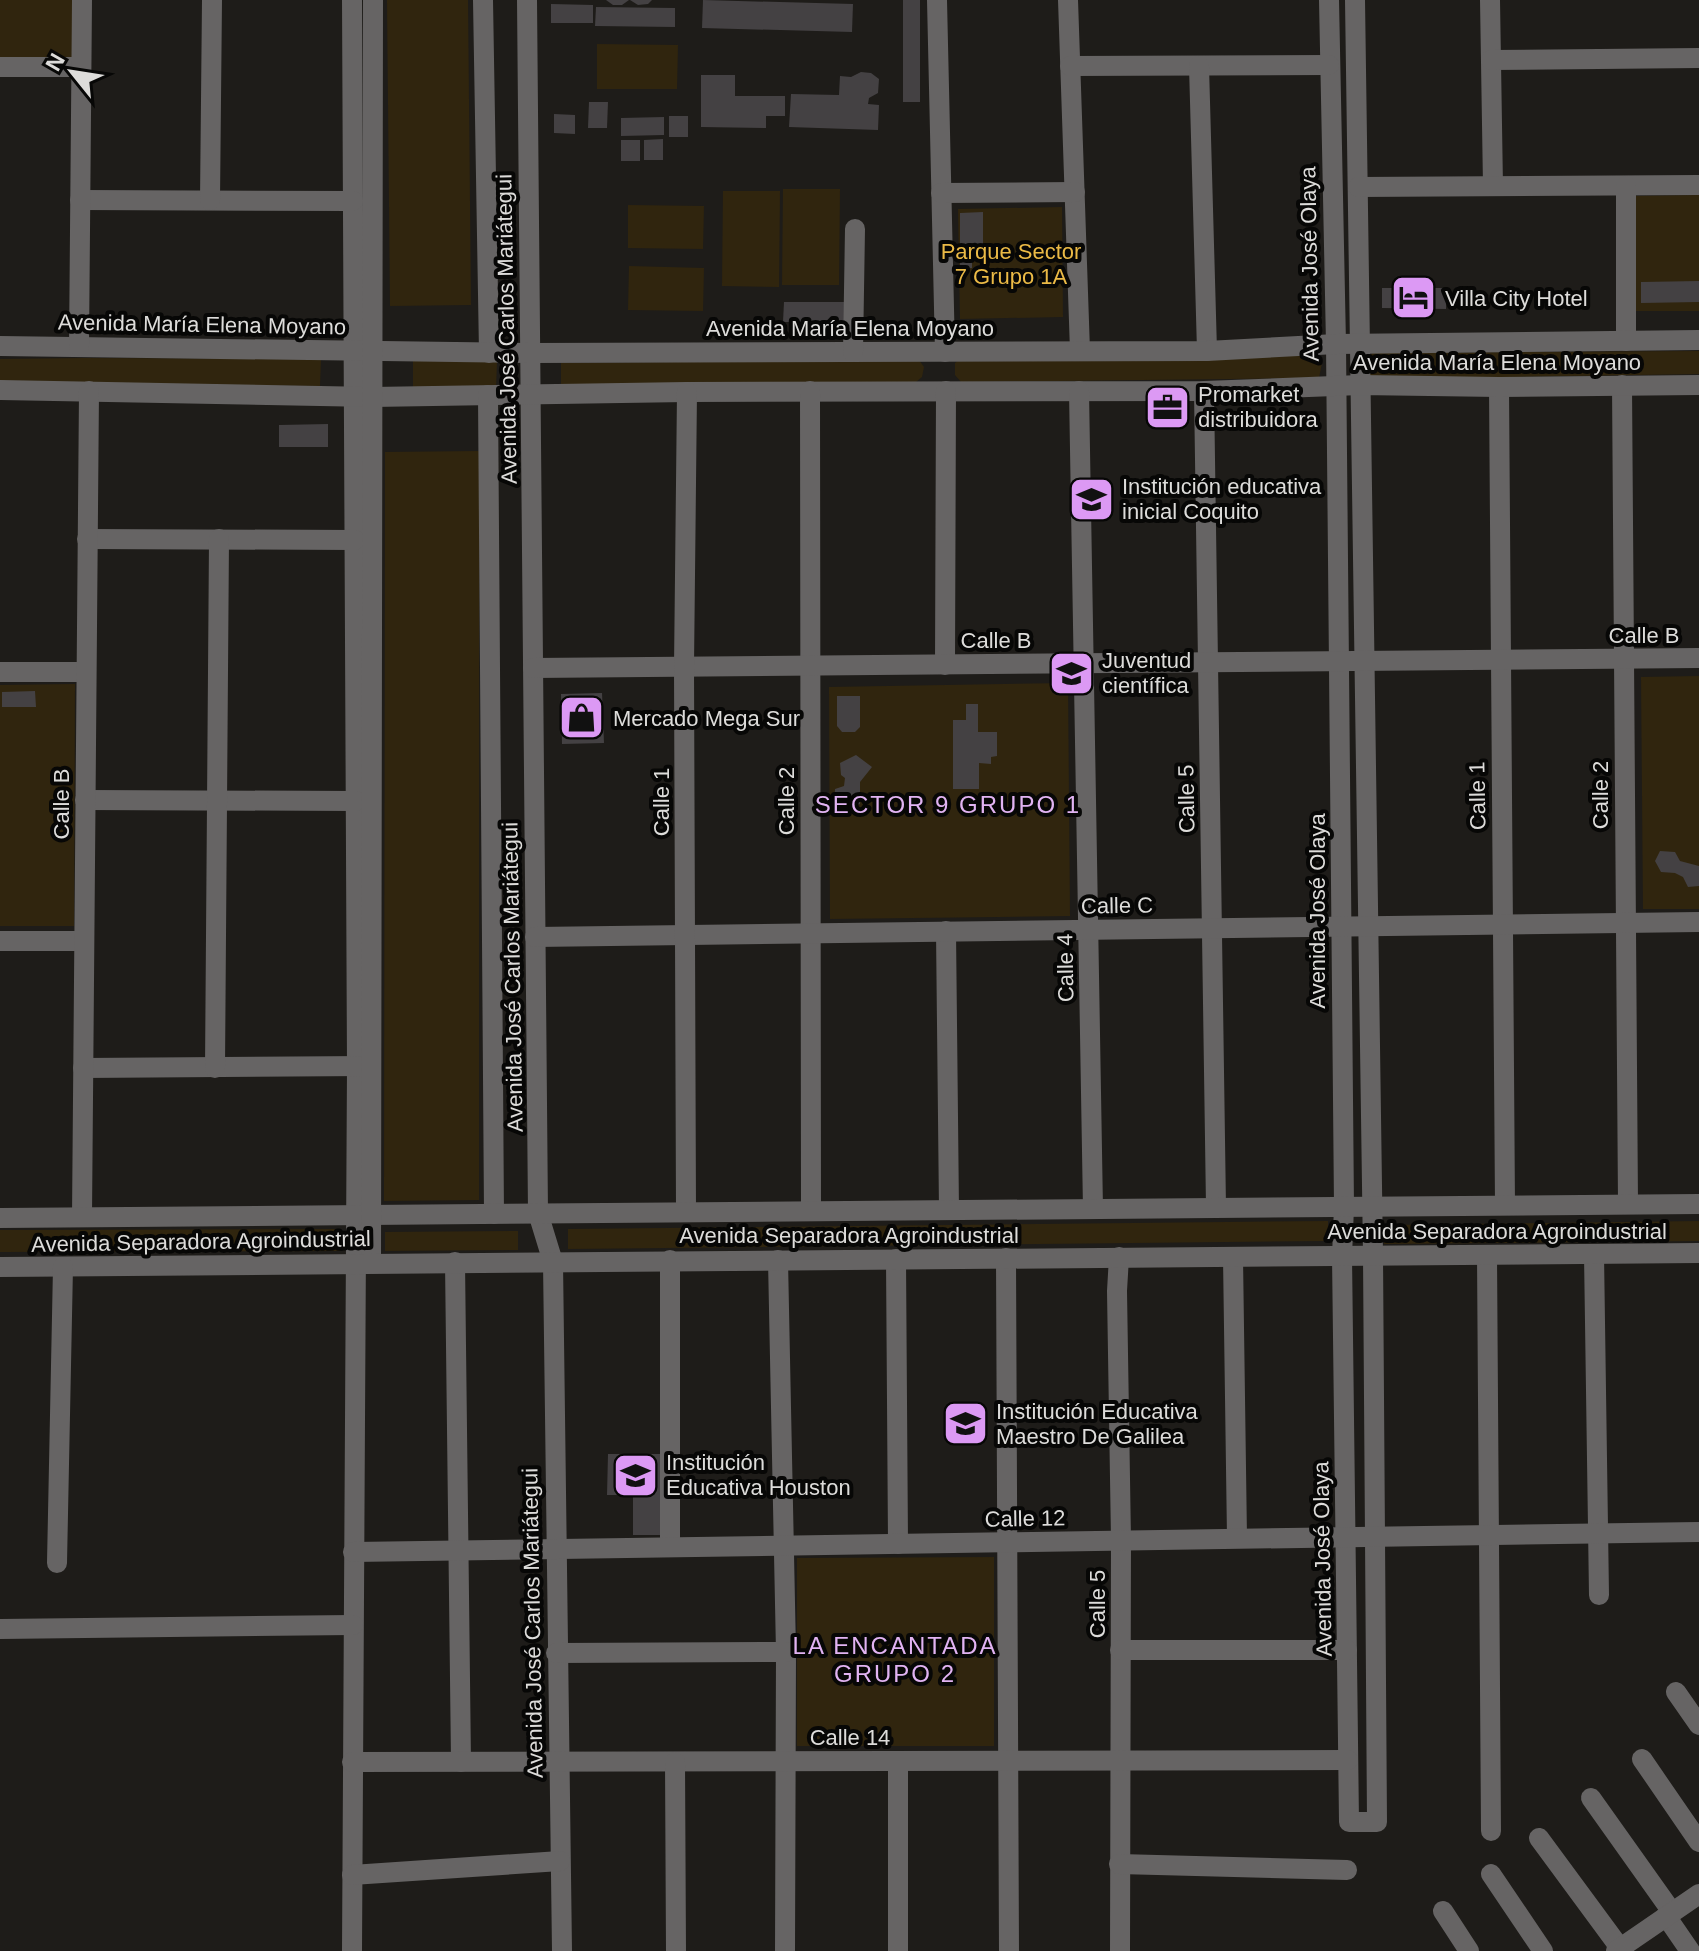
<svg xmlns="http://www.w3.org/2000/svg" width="1699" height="1951" viewBox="0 0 1699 1951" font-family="Helvetica,sans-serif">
	<rect width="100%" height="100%" fill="#1e1c19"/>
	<g fill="#30250e">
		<polygon points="0,0 74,0 73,59 0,59"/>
		<polygon points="387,0 468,0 471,305 390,306"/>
		<polygon points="597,44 678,45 677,89 597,89"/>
		<polygon points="783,189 840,189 839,285 782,285"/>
		<polygon points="723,191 780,191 779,287 722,286"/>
		<polygon points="1699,195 1699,311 1634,311 1634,196"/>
		<polygon points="628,205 704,206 703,249 628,248"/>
		<polygon points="1062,207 1063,317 960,319 958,209"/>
		<polygon points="629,266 704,268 703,311 628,310"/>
		<polygon points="1699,351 1699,374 1372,379 1365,373 1365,358 1373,353"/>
		<polygon points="1316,354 1322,363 1319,378 961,382 955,375 955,363 962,358"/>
		<polygon points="84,358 321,359 320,386 0,383 0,359"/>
		<polygon points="413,360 497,362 496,389 413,387"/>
		<polygon points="919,360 924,367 922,377 916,382 561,386 561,363"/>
		<polygon points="479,451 479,1200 384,1201 385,452"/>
		<polygon points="1699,676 1699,909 1643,909 1641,677"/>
		<polygon points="1068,683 1070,916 830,919 829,687"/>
		<polygon points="75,684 74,926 0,926 0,685"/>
		<polygon points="1328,1221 1328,1241 568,1249 568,1229"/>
		<polygon points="1699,1221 1699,1241 1384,1244 1384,1225"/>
		<polygon points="341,1229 340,1251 0,1252 0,1230"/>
		<polygon points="518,1231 518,1250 385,1251 385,1232"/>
		<polygon points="994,1557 994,1746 797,1746 797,1558"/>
	</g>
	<g fill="#444143">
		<polygon points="606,0 629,0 622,5 613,5"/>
		<polygon points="630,0 652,0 648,4 638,5"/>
		<polygon points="703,0 853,4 852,32 702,28"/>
		<rect x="903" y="0" width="17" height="102"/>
		<polygon points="551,4 593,5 593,23 551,23"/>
		<polygon points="596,7 675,8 675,27 595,26"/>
		<polygon points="861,72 871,73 879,79 878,93 869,98 868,104 879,105 878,130 789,127 791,94 839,95 840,76 851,77"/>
		<polygon points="701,75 735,75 735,96 785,96 785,116 766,116 766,128 701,127"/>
		<polygon points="589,102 608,102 607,128 588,128"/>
		<polygon points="554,114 575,115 575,134 554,133"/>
		<rect x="669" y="116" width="19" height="21"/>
		<polygon points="664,117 664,135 621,136 621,118"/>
		<polygon points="663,139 663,160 644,160 644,140"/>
		<rect x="621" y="140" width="19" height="21"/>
		<polygon points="983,212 983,256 972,256 972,268 960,268 960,213"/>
		<polygon points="1699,281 1699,302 1641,303 1641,282"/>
		<polygon points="1382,288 1446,288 1446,309 1382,308"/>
		<polygon points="784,302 847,302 847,322 783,322"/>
		<polygon points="328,424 328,447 279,447 279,425"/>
		<polygon points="35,691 36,707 2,707 2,692"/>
		<polygon points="602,693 604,743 562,744 561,694"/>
		<polygon points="837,696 860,696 860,727 855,732 842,732 837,726"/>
		<polygon points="966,704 978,704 978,732 997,732 997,756 991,757 991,764 979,763 979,789 953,789 953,720 966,720"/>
		<polygon points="856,755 872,767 860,782 860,804 840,811 834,807 835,789 844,786 845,778 841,775 840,763"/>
		<polygon points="1660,851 1675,852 1680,861 1699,866 1699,886 1688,887 1683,877 1675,873 1661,872 1655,861"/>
		<polygon points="608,1454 664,1454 663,1535 633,1535 633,1495 607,1495"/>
	</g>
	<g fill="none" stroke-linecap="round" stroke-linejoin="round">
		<g stroke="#666464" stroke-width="20">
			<polyline points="352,0 357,1067 352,1951"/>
			<polyline points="483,0 489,353"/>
			<polyline points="527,0 538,1213 553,1262 562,1951"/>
			<polyline points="937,0 945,352"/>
			<polyline points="1068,0 1080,351"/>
			<polyline points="1329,0 1336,344 1344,1207 1342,1256 1349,1822 1377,1822 1373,1255 1355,0"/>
			<polyline points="1490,0 1493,186"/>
			<polyline points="1491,60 1699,58"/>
			<polyline points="1070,66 1329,65"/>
			<polyline points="1199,66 1207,351"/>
			<polyline points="0,67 81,67"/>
			<polyline points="1358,187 1699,185"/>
			<polyline points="941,193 1075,192"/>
			<polyline points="80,200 353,201"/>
			<polyline points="210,200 212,0"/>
			<polyline points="1626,341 1626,186"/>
			<polyline points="0,346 530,353 1207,351 1336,344 1699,340"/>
			<polyline points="79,346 82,0"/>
			<polyline points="853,352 855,229"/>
			<polyline points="1622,385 1628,1204"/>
			<polyline points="1499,387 1505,1205"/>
			<polyline points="0,390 372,397 687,392 1204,391 1360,385 1499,387 1699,385"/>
			<polyline points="810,391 811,1211"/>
			<polyline points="1079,391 1093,1209"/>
			<polyline points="1204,391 1216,1207"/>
			<polyline points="488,395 494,1214"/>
			<polyline points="87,539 355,540"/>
			<polyline points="945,665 946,391"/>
			<polyline points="533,668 1699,658"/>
			<polyline points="0,672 86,672"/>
			<polyline points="85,800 356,801"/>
			<polyline points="946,931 949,1210"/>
			<polyline points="535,937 1699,922"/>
			<polyline points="0,941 84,941"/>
			<polyline points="83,1068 367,1066"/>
			<polyline points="215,1068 219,539"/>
			<polyline points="686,1212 684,667 687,392"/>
			<polyline points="82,1217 89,391"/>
			<polyline points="0,1218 1699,1204"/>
			<polyline points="1594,1254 1599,1595"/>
			<polyline points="1487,1255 1491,1831"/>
			<polyline points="1119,1257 1117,1291 1121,1540 1120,1951"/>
			<polyline points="1233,1257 1237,1538"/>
			<polyline points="1006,1258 1009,1951"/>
			<polyline points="896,1259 898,1544"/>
			<polyline points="778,1260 786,1652 785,1951"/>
			<polyline points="455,1262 461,1762"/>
			<polyline points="371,1263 373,0"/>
			<polyline points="0,1267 1699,1253"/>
			<polyline points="670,1547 670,1260"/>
			<polyline points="353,1552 1699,1532"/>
			<polyline points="57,1563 63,1267"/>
			<polyline points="0,1629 353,1625"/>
			<polyline points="1120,1650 1347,1650"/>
			<polyline points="556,1653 786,1652"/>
			<polyline points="1676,1692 1699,1725"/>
			<polyline points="1642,1759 1699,1842"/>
			<polyline points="898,1761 898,1951"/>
			<polyline points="352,1762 1348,1760"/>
			<polyline points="675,1762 676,1951"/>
			<polyline points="1591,1798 1672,1912"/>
			<polyline points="1539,1838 1620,1948"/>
			<polyline points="1119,1864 1347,1870"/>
			<polyline points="1491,1874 1543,1951"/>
			<polyline points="352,1875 560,1861"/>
			<polyline points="1443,1911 1469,1951"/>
			<polyline points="1666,1916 1690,1951"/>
			<polyline points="1616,1951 1699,1894"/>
		</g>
	</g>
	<defs>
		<symbol id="hotel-square" viewBox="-11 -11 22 22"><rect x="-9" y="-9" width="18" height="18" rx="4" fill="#dc99f4" stroke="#070706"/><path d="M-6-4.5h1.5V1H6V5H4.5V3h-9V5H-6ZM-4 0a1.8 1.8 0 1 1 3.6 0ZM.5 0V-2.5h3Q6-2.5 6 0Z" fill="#111"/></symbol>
		<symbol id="office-square" viewBox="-11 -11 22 22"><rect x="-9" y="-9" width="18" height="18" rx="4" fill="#dc99f4" stroke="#070706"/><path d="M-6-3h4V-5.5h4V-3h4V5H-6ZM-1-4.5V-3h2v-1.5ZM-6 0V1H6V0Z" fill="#111"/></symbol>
		<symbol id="school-square" viewBox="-11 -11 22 22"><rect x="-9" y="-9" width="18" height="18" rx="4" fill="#dc99f4" stroke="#070706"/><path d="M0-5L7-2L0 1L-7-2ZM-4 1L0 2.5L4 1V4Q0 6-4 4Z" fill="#111"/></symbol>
		<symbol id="university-square" viewBox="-11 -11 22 22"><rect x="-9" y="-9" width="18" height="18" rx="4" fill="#dc99f4" stroke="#070706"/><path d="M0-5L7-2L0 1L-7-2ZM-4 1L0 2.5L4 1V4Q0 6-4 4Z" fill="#111"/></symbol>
		<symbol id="shop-square" viewBox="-11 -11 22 22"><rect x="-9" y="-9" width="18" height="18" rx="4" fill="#dc99f4" stroke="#070706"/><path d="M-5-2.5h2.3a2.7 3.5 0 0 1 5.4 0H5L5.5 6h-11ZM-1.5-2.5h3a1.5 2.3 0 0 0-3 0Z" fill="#111"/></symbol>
	</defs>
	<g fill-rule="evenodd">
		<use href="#hotel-square" x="1388" y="272" width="51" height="51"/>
		<use href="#office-square" x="1142" y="382" width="51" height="51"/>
		<use href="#school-square" x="1066" y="474" width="51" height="51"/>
		<use href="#university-square" x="1046" y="648" width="51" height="51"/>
		<use href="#shop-square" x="556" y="692" width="51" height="51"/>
		<use href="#school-square" x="940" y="1398" width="51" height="51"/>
		<use href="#school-square" x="610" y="1450" width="51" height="51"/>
	</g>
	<g text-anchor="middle" stroke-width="8" stroke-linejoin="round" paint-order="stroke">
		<g font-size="22" fill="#ebba46" stroke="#070706">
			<text x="1011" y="259">Parque Sector<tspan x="1011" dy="25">7 Grupo 1A</tspan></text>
		</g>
		<g font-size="22" fill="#dddcda" stroke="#070706">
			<text transform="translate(1309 264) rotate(-91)" y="8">Avenida José Olaya</text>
			<text transform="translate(202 324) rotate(1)" y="8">Avenida María Elena Moyano</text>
			<text x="850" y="336">Avenida María Elena Moyano</text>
			<text transform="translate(506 329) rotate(-91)" y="8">Avenida José Carlos Mariátegui</text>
			<text x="1497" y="370">Avenida María Elena Moyano</text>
			<text x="1644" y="643">Calle B</text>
			<text x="996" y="648">Calle B</text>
			<text transform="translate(1600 795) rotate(-90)" y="8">Calle 2</text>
			<text transform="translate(1477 796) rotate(-91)" y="8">Calle 1</text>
			<text transform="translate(1186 799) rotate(-91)" y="8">Calle 5</text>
			<text transform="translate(786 801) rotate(-90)" y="8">Calle 2</text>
			<text transform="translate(661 802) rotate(-90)" y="8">Calle 1</text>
			<text transform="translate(61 804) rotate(-90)" y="8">Calle B</text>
			<text transform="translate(1117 905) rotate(-1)" y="8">Calle C</text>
			<text transform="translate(1317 911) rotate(-90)" y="8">Avenida José Olaya</text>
			<text transform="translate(1065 968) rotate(-91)" y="8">Calle 4</text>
			<text transform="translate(512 977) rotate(-91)" y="8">Avenida José Carlos Mariátegui</text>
			<text x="1497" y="1239">Avenida Separadora Agroindustrial</text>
			<text x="849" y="1243">Avenida Separadora Agroindustrial</text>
			<text transform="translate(201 1241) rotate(-1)" y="8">Avenida Separadora Agroindustrial</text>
			<text transform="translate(1025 1518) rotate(-1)" y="8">Calle 12</text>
			<text transform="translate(1322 1559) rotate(-91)" y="8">Avenida José Olaya</text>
			<text transform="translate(1097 1604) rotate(-90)" y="8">Calle 5</text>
			<text transform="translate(532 1623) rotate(-91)" y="8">Avenida José Carlos Mariátegui</text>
			<text x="850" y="1745">Calle 14</text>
		</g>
		<g font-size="22" fill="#dddcda" stroke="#070706" text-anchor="start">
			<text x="1445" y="306">Villa City Hotel</text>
			<text x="1198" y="402">Promarket<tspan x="1198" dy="25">distribuidora</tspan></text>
			<text x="1122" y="494">Institución educativa<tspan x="1122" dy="25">inicial Coquito</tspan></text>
			<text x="1102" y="668">Juventud<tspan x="1102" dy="25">científica</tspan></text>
			<text x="613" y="726">Mercado Mega Sur</text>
			<text x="996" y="1419">Institución Educativa<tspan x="996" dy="25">Maestro De Galilea</tspan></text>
			<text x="666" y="1470">Institución<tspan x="666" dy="25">Educativa Houston</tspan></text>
		</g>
		<g font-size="24" letter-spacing="2" fill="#e1b3f2" stroke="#070706">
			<text x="948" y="813">SECTOR 9 GRUPO 1</text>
			<text x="895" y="1654">LA ENCANTADA<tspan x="895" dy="28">GRUPO 2</tspan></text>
		</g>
	</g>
	<g transform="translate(72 72) rotate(300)" stroke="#070706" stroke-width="6" paint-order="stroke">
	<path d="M0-6L14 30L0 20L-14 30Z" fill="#dddcda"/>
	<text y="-12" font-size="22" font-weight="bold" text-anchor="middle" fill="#dddcda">N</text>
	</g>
</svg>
